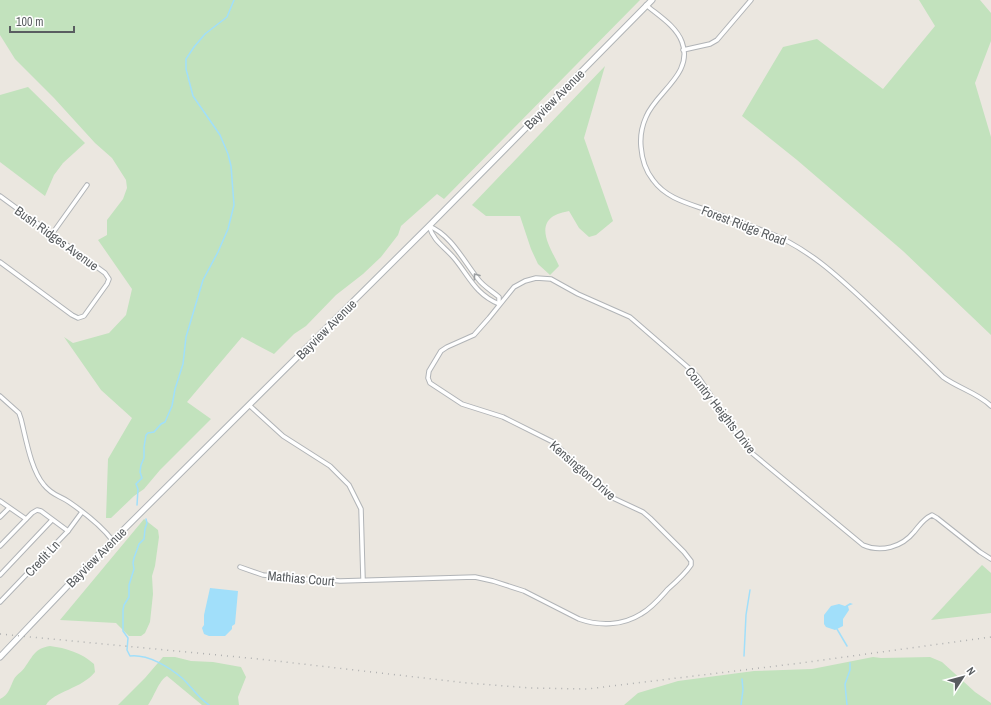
<svg xmlns="http://www.w3.org/2000/svg" width="991" height="705" viewBox="0 0 991 705" font-family="'Archivo Narrow',sans-serif">
	<rect width="100%" height="100%" fill="#ebe7e0"/>
	<g fill="#c2e2bd">
		<polygon points="0,0 640,0 444,199 437,194 401,226 398,235 381,257 363,274 336,295 306,326 294,334 274,354 242,337 187,402 211,419 160,470 144,489 134,496 111,518 106,518 108,459 132,418 101,390 64,337 73,343 109,333 126,315 132,289 98,240 107,235 107,220 123,199 127,188 126,180 112,158 95,143 54,98 15,59 0,35"/>
		<polygon points="919,0 980,0 991,13 991,41 975,83 991,137 991,335 903,251 797,160 742,116 783,47 817,39 883,89 935,26"/>
		<path d="M605 66 584 138 613 221 596 235 589 237 579 228 569 211C564 212 556 214 552 217 536 229 553 252 559 266L550 275 538 264 531 249 520 216H486L472 205Z"/>
		<polygon points="28,87 85,143 63,163 54,175 45,196 0,162 0,95"/>
		<polygon points="144,519 158,530 159,537 155,566 152,576 153,594 150,622 145,633 141,636 129,636 116,623 60,620"/>
		<polygon points="982,565 991,573 991,613 931,620"/>
		<path d="M50 646C66 648 82 653 94 664L95 672C83 688 53 692 46 705H0V699C9 695 10 687 14 679 17 674 22 672 25 667 34 655 34 649 50 646Z"/>
		<path d="M163 657H175L191 661 213 662 241 667 246 677 238 697 239 705H202L167 676C159 680 154 697 148 705H118L145 678Z"/>
		<polygon points="873,657 881,658 930,657 942,662 975,692 991,703 991,705 624,705 638,693 678,681 754,671 812,669"/>
	</g>
	<g fill="#a1dffa">
		<polygon points="210,588 238,591 235,624 232,626 232,629 225,636 209,636 204,634 202,628 204,625 204,615"/>
		<polygon points="850,603 853,604 848,606 849,610 843,619 843,626 835,630 826,627 824,624 824,615 831,606 839,604 845,606"/>
	</g>
	<g fill="none" stroke-linecap="round" stroke-linejoin="round">
		<g stroke="#a1dffa" stroke-width="1.5">
			<polyline points="137,505 138,489 136,484 142,478 140,472 141,465 144,458 144,447 146,435 148,433 154,432 161,424 165,422 172,406 175,389 183,364 186,337 203,280 218,252 228,229 234,205 231,166 228,154 220,135 193,96 186,69 186,59 194,47 205,34 227,17 234,0"/>
			<path d="M146 519 147 523 145 529 144 539 139 544 134 558 133 563 134 569 129 585V597L124 605 123 610V631L128 638 127 650 130 656C148 654 169 667 182 678 191 686 198 698 209 705"/>
			<polyline points="837,629 847,646"/>
			<polyline points="744,656 746,615 750,590"/>
			<polyline points="741,705 743,690 742,679"/>
			<polyline points="847,705 845,684 850,670 850,663"/>
		</g>
		<defs>
			<g id="street">
				<path d="M646 5C659 16 676 26 682 42 694 74 656 92 646 117 642 126 640 137 641 147 642 160 645 170 653 180 666 198 687 203 707 210 726 217 745 224 764 231 807 246 841 279 874 310 897 332 920 354 943 377 958 388 978 393 991 406"/>
				<polyline points="683,50 710,44 717,40 751,0"/>
				<polyline points="0,196 105,273 109,279 107,284 84,316 78,318 72,315 0,262"/>
				<path d="M429 226C451 235 463 260 478 279 483 286 492 291 499 297V304"/>
				<path d="M429 226C434 242 444 246 454 258 469 276 475 294 499 304"/>
				<polyline points="52,234 87,185"/>
				<path d="M0 396 19 413 21 419C26 439 31 470 44 485 53 496 59 495 69 502 85 513 101 525 113 541"/>
				<polyline points="249,405 283,436 330,466 349,485 361,509 363,579"/>
				<polyline points="0,501 26,519"/>
				<polyline points="0,517 9,508"/>
				<polyline points="0,546 32,513 37,510 41,511 68,531"/>
				<path d="M240 567 263 575 313 580 321 579 340 581 475 577 493 581 524 591 579 619C599 626 622 626 641 614 652 608 660 598 668 589 676 582 685 574 691 565V561L684 552 650 518 643 512 613 498 553 442 503 417 462 404 430 383 428 378 429 371 441 351 447 347 474 335 489 318 514 287 525 281 536 278 551 279 578 294 630 317 690 369 699 378 736 433 753 454 863 545C881 553 902 547 914 532 920 525 923 519 932 515L937 518 980 552 991 559"/>
				<polyline points="0,575 52,520"/>
				<polyline points="0,602 68,531 82,512"/>
			</g>
			<polyline id="secondary" points="0,657 75,578 429,226 652,0"/>
		</defs>
		<use href="#street" stroke="#b1b4b7" stroke-width="5.5"/>
		<use href="#secondary" stroke="#b0b4b7" stroke-width="7"/>
		<use href="#street" stroke="#fff" stroke-width="3.5"/>
		<use href="#secondary" stroke="#fff" stroke-width="5"/>
		<polyline stroke="#afb0b0" stroke-width="1.5" stroke-dasharray="1 5" stroke-linecap="butt" points="0,634 259,659 467,683 531,688 587,689 801,663 991,637"/>
	</g>
	<defs><path id="oneway-chevron" d="M-2-3.5L2.5 0L-2 3.5" fill="none" stroke-width="1.6" stroke-linecap="round" stroke-linejoin="round"/></defs>
	<use stroke="#9b9ea0" href="#oneway-chevron" transform="translate(476 276) rotate(-127)"/>
	<g text-anchor="middle" stroke-width="3.5" stroke-linejoin="round" paint-order="stroke">
		<g font-size="13" fill="#595d60" stroke="#fff">
			<text transform="translate(554 99) rotate(-45)" y="5">Bayview Avenue</text>
			<text transform="translate(744 225) rotate(21)" y="5">Forest Ridge Road</text>
			<text transform="translate(57 238) rotate(36)" y="5">Bush Ridges Avenue</text>
			<text transform="translate(326 329) rotate(-45)" y="5">Bayview Avenue</text>
			<text transform="translate(721 410) rotate(52)" y="5">Country Heights Drive</text>
			<text transform="translate(583 470) rotate(41)" y="5">Kensington Drive</text>
			<text transform="translate(96 557) rotate(-45)" y="5">Bayview Avenue</text>
			<text transform="translate(42 558) rotate(-47)" y="5">Credit Ln</text>
			<text transform="translate(301 578) rotate(5)" y="5">Mathias Court</text>
		</g>
	</g>
	<g transform="translate(963 677) rotate(54)" stroke="#ffffff" stroke-width="3" paint-order="stroke">
	<path d="M0-3L7 15L0 10L-7 15Z" fill="#595d60"/>
	<text y="-6" font-size="11" font-weight="bold" text-anchor="middle" fill="#595d60">N</text>
	</g>
	<path d="M10 26v6h64v-6" fill="none" stroke="#595d60" stroke-width="2"/>
	<text x="16" y="26" font-size="12" fill="#595d60" stroke="#ffffff" stroke-width="3" paint-order="stroke">100 m</text>
</svg>
